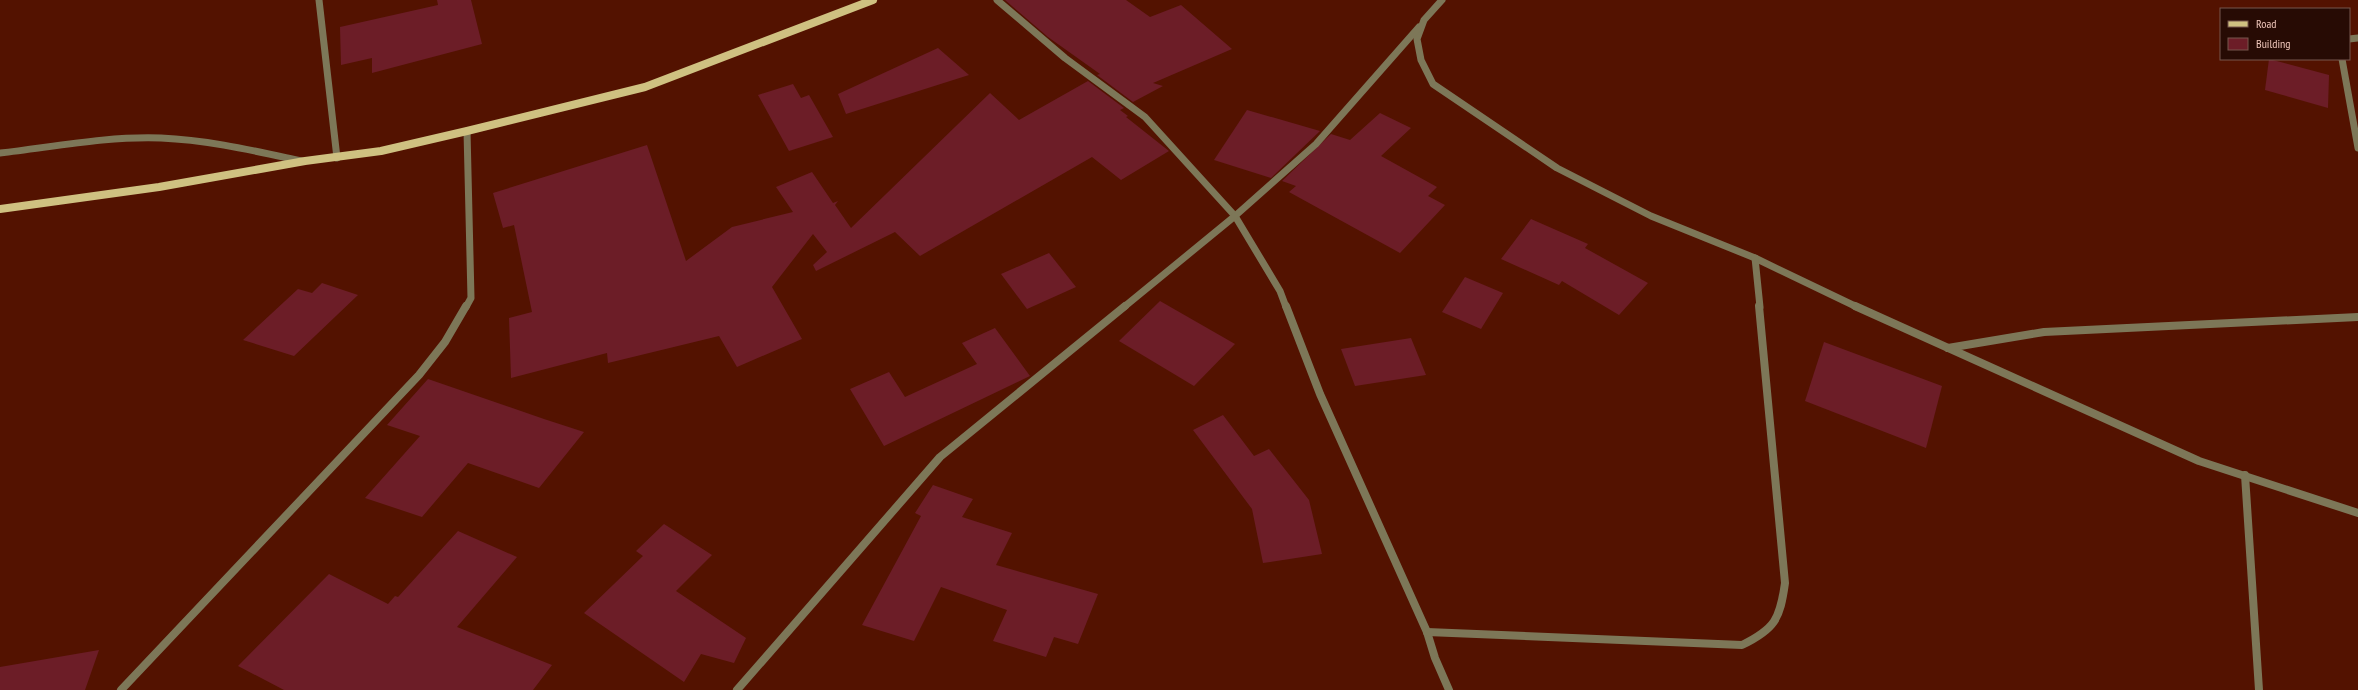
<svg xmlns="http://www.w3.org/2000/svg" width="2358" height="690" viewBox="0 0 2358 690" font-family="'PT Sans Narrow',sans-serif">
	<rect width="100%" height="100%" fill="#531200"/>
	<g fill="#6c1d27">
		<polygon points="437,0 471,0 482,44 372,73 372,58 341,65 340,27 438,5"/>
		<polygon points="1005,0 1126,0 1150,17 1181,5 1232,49 1153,83 1163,86 1133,102 1097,75 1100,74 1048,37"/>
		<polygon points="938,48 969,75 846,114 838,94"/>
		<polygon points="2269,59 2329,75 2328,108 2265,90"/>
		<polygon points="1088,81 1124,108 1120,110 1128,116 1126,117 1169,151 1121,180 1092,157 920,256 895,232 816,271 813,265 827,252 813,234 772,287 802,339 737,367 719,336 608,363 607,353 511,378 509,318 532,312 514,225 503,228 493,193 647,145 686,261 732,227 793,212 776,187 812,172 833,203 838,201 835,205 851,228 990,93 1019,120"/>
		<polygon points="793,84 801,98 809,95 833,137 789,151 758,95"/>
		<polygon points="1247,110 1320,131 1271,178 1214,160"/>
		<polygon points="1380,113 1411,128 1381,156 1437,187 1428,196 1445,205 1400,253 1289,192 1296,186 1282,181 1331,134 1350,140"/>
		<polygon points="1531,219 1588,244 1585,248 1648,283 1619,315 1562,281 1559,285 1501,259"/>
		<polygon points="1049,253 1076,287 1027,309 1001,274"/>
		<polygon points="1465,277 1503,293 1481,329 1442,312"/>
		<polygon points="322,283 358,295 294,356 243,340 298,289 312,293"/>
		<polygon points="1160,301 1235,344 1194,386 1119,341"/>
		<polygon points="995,328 1030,376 884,446 850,389 889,372 905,397 977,364 962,343"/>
		<polygon points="1411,338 1426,375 1355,386 1341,349"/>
		<polygon points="1824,342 1942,386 1926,448 1805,401"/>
		<polygon points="428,379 544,419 584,432 539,488 468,463 422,517 365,498 420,436 387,425"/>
		<polygon points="1223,415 1254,456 1269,449 1309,500 1322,554 1263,563 1252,509 1193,430"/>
		<polygon points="933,485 973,499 962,517 1012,533 996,565 1098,594 1078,644 1054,637 1046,657 993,641 1007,610 941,587 914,641 862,625 921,516 915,513"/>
		<polygon points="664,524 712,555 676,591 746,638 734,663 701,654 684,682 584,613 643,556 636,551"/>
		<polygon points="458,531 517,557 457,627 552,665 533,690 284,690 238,666 329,574 388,604 395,596 398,597"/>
		<polygon points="99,650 85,690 0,690 0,667"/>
	</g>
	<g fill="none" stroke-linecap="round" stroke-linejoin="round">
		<g stroke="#7d7758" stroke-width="7">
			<polyline points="319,0 337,158"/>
			<polyline points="997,0 1065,58 1145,117 1235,216 1280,291 1286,307"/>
			<polyline points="1442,0 1424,20 1417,39 1421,60 1433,84 1557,168 1651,216 1755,258 1857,307"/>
			<polyline points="2349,39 2358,38"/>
			<polyline points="2342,59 2358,148"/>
			<path d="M0 153C53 147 107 136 161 138 209 140 255 151 302 161"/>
			<polyline points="1755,258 1760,307"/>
			<polyline points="466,307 471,298 467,131"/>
			<polyline points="1124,307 1235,216 1316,144 1419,27"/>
		</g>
		<g stroke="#7d7758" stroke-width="8">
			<polyline points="1286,306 1320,394 1427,632 1435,658 1449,690"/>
			<polyline points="1855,306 2199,461 2358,513"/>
			<polyline points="1948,348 2044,332 2358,317"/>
			<polyline points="2245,475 2259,690"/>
			<path d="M1427 632 1742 645C1775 629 1780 619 1785 583L1759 306"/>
			<polyline points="121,690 419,375 445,342 466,306"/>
			<polyline points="737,690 940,457 1125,306"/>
		</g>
		<polyline stroke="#cfc181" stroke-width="8" points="0,209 159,187 305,161 381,151 467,131 645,87 873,0"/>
	</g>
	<rect x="2220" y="8" width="130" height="52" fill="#270b04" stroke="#77564d"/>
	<rect x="2228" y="21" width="20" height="6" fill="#cfc181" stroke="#77564d"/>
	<text x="2256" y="28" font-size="12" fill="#f0c7bb">Road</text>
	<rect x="2228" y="38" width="20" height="12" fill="#6c1d27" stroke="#77564d"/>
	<text x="2256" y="48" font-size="12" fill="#f0c7bb">Building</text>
</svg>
